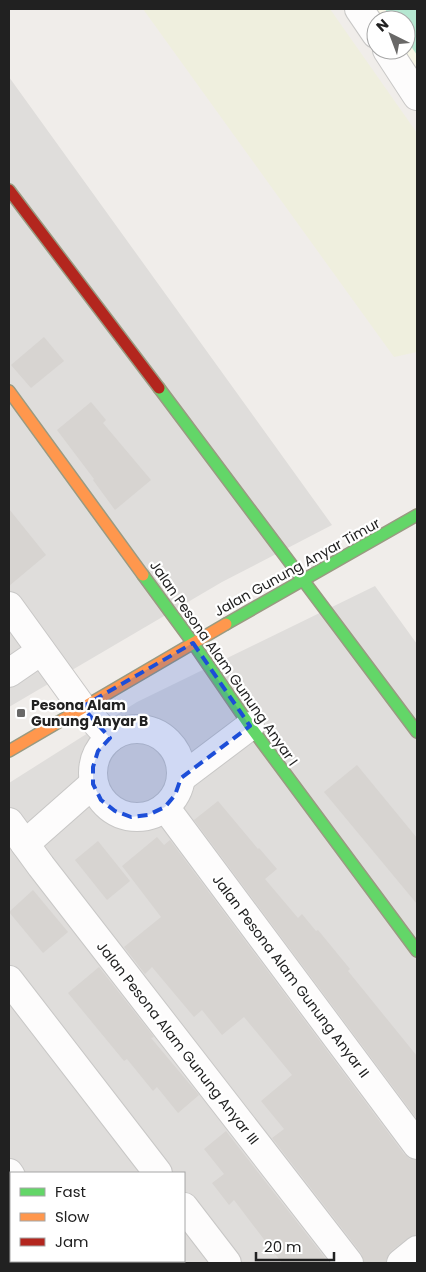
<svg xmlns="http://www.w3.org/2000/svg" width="426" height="1272" viewBox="0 0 426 1272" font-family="Poppins,sans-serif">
	<rect width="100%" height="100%" fill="#f0edea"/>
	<g fill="#dfdddb" fill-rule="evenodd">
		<polygon points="9,77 332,525 222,582 9,707"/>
		<path d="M375 586 417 644V1263H9V783L137 702ZM11 1173H184V1261H11Z"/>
	</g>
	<polygon fill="#f8f7e7" points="368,9 417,9 417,82 395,50 406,50 406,20 376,20"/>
	<polygon fill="#efefde" points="143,9 330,9 417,133 417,352 394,357"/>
	<polygon fill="#b5e7d1" points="385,9 417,9 417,55 406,39 406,20 392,20"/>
	<g fill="#d7d4d1">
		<polygon points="44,337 64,361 31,388 11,365"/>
		<polygon points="91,402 106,420 103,423 151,480 115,510 93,480 94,479 57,430"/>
		<polygon points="9,509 46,555 9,586"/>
		<polygon points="357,765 417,838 417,904 324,792"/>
		<polygon points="218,801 258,849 259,848 277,869 265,879 298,918 302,914 316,931 318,930 350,969 348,971 417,1056 417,1119 194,820"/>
		<polygon points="157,837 164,845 170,840 404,1154 410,1159 417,1160 417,1235 408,1238 391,1251 387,1257 386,1263 364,1263 361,1253 272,1138 284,1129 261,1101 292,1075 244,1017 222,1035 202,1010 194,1017 152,967 145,974 124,947 161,917 122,866"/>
		<polygon points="98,841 130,881 107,900 75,860"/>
		<polygon points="33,890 68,932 43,953 9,912"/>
		<polygon points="99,967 154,1037 151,1038 199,1095 178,1113 157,1087 153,1091 127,1059 124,1061 68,993"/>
		<polygon points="226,1131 329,1263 282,1263 234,1200 229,1205 212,1183 224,1174 204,1149"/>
	</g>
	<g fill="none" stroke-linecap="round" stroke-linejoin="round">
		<defs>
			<g id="street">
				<polyline points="359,9 376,34"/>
				<polyline points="387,50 417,96"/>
				<polyline points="9,606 82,707 110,738"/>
				<polyline points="9,673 41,651"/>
				<circle cx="137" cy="773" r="44"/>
				<polyline points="181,778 250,726"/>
				<polyline points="165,807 417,1145"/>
				<polyline points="9,822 41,866 349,1263"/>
				<polyline points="25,844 93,784"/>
				<polyline points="9,980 158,1173"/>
				<polyline points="9,1173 11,1176"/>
				<polyline points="184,1207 227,1263"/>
				<polyline points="78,1261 80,1263"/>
				<polyline points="401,1263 417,1250"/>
			</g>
			<g id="fast">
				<polyline points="159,388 417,732"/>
				<polyline points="143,575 193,643 250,726 417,951"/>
				<polyline points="226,624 417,515"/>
			</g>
			<g id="slow">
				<polyline points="9,391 143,575"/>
				<polyline points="9,751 226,624"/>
			</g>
			<polyline id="jam" points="9,190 159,388"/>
		</defs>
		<use href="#street" stroke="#c8c7c6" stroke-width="30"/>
		<use href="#fast" stroke="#999a81" stroke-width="14"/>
		<use href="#slow" stroke="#999a81" stroke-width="14"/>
		<use href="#jam" stroke="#999a81" stroke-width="14"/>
		<use href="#street" stroke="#fdfcfc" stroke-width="28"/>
		<use href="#fast" stroke="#63d668" stroke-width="11"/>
		<use href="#slow" stroke="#ff974d" stroke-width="11"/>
		<use href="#jam" stroke="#b3261e" stroke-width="11"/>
	</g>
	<path fill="#1d4ed8" fill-opacity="0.2" stroke="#1d4ed8" stroke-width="4" stroke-dasharray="10 6" stroke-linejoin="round" d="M193 643 250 726 181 778 175 795 165 807 148 815 131 817 115 811 101 800 93 784V767L98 751 110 738 82 707Z"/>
	<rect fill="#696867" stroke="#fff" stroke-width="2" x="16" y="708" width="10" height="10" rx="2.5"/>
	<g text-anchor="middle" stroke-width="4.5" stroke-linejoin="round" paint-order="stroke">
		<g font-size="14" fill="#212121" stroke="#fff">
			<text transform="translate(297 567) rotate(-29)" y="5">Jalan Gunung Anyar Timur</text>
			<text transform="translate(224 663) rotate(55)" y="5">Jalan Pesona Alam Gunung Anyar I</text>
			<text transform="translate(291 976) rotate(53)" y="5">Jalan Pesona Alam Gunung Anyar II</text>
			<text transform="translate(178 1043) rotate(52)" y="5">Jalan Pesona Alam Gunung Anyar III</text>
		</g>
		<g font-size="14" font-weight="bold" fill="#212121" stroke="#fff" text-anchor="start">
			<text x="31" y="710">Pesona Alam<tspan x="31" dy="16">Gunung Anyar B</tspan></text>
		</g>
	</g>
	<rect width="426" height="1272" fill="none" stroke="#212121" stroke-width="20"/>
	<rect x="10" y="1172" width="175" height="90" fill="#ffffff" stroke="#a6a6a6"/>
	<rect x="20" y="1188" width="25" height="8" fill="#63d668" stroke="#a6a6a6"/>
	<text x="55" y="1197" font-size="15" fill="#212121">Fast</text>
	<rect x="20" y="1213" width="25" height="8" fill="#ff974d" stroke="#a6a6a6"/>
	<text x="55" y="1222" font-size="15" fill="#212121">Slow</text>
	<rect x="20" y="1238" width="25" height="8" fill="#b3261e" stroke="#a6a6a6"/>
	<text x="55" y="1247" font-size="15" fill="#212121">Jam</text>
	<g transform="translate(391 35) rotate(318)"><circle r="24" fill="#ffffff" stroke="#a6a6a6"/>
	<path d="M0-4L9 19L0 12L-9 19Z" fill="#696867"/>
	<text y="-8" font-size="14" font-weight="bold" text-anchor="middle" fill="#212121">N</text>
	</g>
	<path d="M256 1252v8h78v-8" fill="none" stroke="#212121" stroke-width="2.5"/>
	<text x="264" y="1252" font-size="15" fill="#212121" stroke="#ffffff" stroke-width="4" paint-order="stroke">20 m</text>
</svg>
